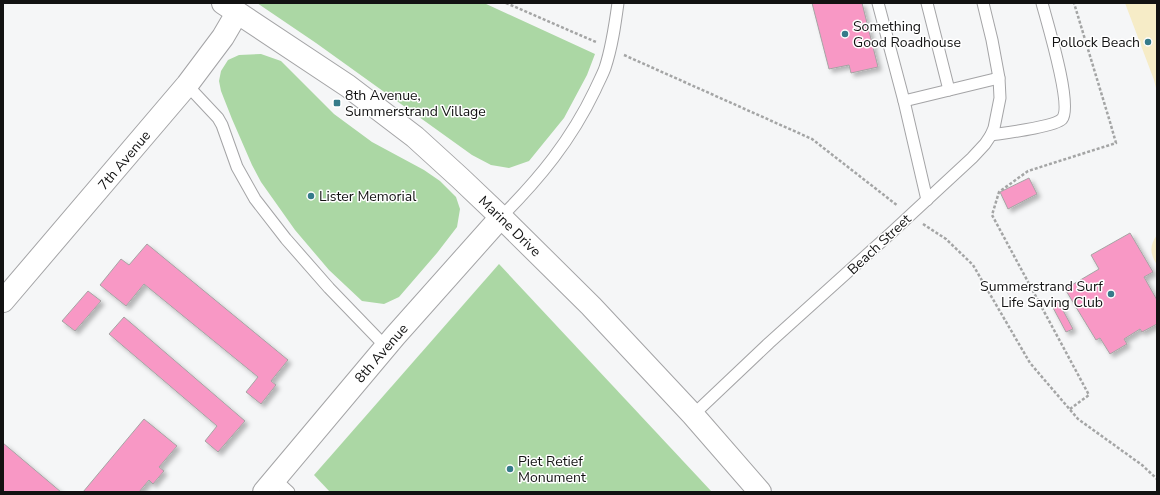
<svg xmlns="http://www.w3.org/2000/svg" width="1160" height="495" viewBox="0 0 1160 495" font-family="'Nunito Sans',sans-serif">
	<defs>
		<filter id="shadow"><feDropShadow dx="3.5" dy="3.5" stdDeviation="2" flood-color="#0004"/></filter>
	</defs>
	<rect width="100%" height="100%" fill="#f5f6f7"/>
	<g fill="#abd7a4">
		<polygon points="257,3 484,3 595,54 587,75 564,118 529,161 509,168 491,165 472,155 316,43"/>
		<polygon points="261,54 281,61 334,114 372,142 424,170 440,181 456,197 460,209 457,227 437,253 399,297 384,304 362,301 329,270 295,230 261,182 252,165 232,119 221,91 219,81 221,71 228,60 239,55"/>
		<polygon points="499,264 712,492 330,492 314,475"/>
	</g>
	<g fill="#f6ecc7">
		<polygon points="1125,3 1157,3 1157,92 1154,80"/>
		<path d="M1157 235V265C1150 254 1149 246 1157 235Z"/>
	</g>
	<g fill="#f898c5" stroke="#a6a4a4" filter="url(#shadow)">
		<polygon points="812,3 862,3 878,67 851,73 849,65 829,69"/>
		<polygon points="1029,178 1037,194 1008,209 1000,192"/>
		<polygon points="1130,233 1153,272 1144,277 1157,300 1157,324 1142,332 1140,329 1124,339 1127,344 1110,354 1100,338 1096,340 1065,289 1099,269 1091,255"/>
		<polygon points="147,244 288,360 271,381 276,385 261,404 246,392 258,377 144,284 126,306 100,285 121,259 129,265"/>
		<polygon points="88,291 101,301 75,331 62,321"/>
		<polygon points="1058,301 1073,329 1066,332 1051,304"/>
		<polygon points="124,317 245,421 218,452 205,441 217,426 109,334"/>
		<polygon points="144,419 177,446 159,467 164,471 153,484 149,480 139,492 83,492"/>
		<polygon points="3,443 61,492 3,492"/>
	</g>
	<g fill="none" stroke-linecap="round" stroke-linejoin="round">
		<defs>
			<g id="lane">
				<polyline points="878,3 904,101 927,200"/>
				<polyline points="927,3 949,90"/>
				<polyline points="187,85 218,118 222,125 237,167 255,199 286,239 329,288 386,347"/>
				<polyline points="904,101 999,78"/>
				<path d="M991 135C1004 133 1054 127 1062 119 1073 106 1047 22 1042 3"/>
				<path d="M501 217C540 178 571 140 595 90 598 83 602 76 605 68 612 47 615 25 618 3"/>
				<polyline points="693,415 769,343 891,233 972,158 985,144 991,135 994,128 1000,98 999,78 992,40 983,3"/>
				<polyline points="275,479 289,492"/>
			</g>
			<g id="street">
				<polyline points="3,301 187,85 223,37 237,13"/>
				<polyline points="264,492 395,336 501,217"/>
			</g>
			<polyline id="secondary" points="223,3 348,86 415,137 460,178 501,217 591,306 693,415 760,492"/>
		</defs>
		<use href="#lane" stroke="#a4a4a6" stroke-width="13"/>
		<use href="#street" stroke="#a4a4a6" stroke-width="24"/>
		<use href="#secondary" stroke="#a4a4a6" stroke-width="24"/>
		<g stroke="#a4a5a5" stroke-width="2.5" stroke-dasharray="3 2" stroke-linecap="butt">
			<polyline points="506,3 596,42"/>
			<polyline points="624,55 812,139 898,206"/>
			<polyline points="923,224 946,239 973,265 1030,363 1078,419 1142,465 1157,479"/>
			<polyline points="1070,409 1089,395 992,215 999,192 1028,171 1116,143 1110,122 1074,3"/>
		</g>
		<use href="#lane" stroke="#fff" stroke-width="11"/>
		<use href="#street" stroke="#fff" stroke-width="22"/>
		<use href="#secondary" stroke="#fff" stroke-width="22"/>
	</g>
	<g fill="#367b8a" stroke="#fff" stroke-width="1.5">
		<circle cx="845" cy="34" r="4"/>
		<circle cx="1148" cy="42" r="4"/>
		<rect x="333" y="99" width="8" height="8" rx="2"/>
		<circle cx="311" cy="196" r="4"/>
		<circle cx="1111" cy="294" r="4"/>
		<circle cx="510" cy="469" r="4"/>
	</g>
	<g text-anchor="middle" stroke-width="3" stroke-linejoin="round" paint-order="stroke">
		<g font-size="14" fill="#121212" stroke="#fff" text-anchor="start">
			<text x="853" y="31">Something<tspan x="853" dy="16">Good Roadhouse</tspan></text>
			<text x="1140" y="47" text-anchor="end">Pollock Beach</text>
			<text x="345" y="100">8th Avenue,<tspan x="345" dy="16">Summerstrand Village</tspan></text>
			<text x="319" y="201">Lister Memorial</text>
			<text x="1103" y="291" text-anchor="end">Summerstrand Surf<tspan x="1103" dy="16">Life Saving Club</tspan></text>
			<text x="518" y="466">Piet Retief<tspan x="518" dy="16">Monument</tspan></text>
		</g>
		<g font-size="14" fill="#121212" stroke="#fff">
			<text transform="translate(124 160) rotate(-50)" y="5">7th Avenue</text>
			<text transform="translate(510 226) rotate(44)" y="5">Marine Drive</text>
			<text transform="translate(879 244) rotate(-43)" y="5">Beach Street</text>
			<text transform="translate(381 353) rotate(-49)" y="5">8th Avenue</text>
		</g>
	</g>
	<rect width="1160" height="495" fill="none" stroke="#121212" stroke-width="8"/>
</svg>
